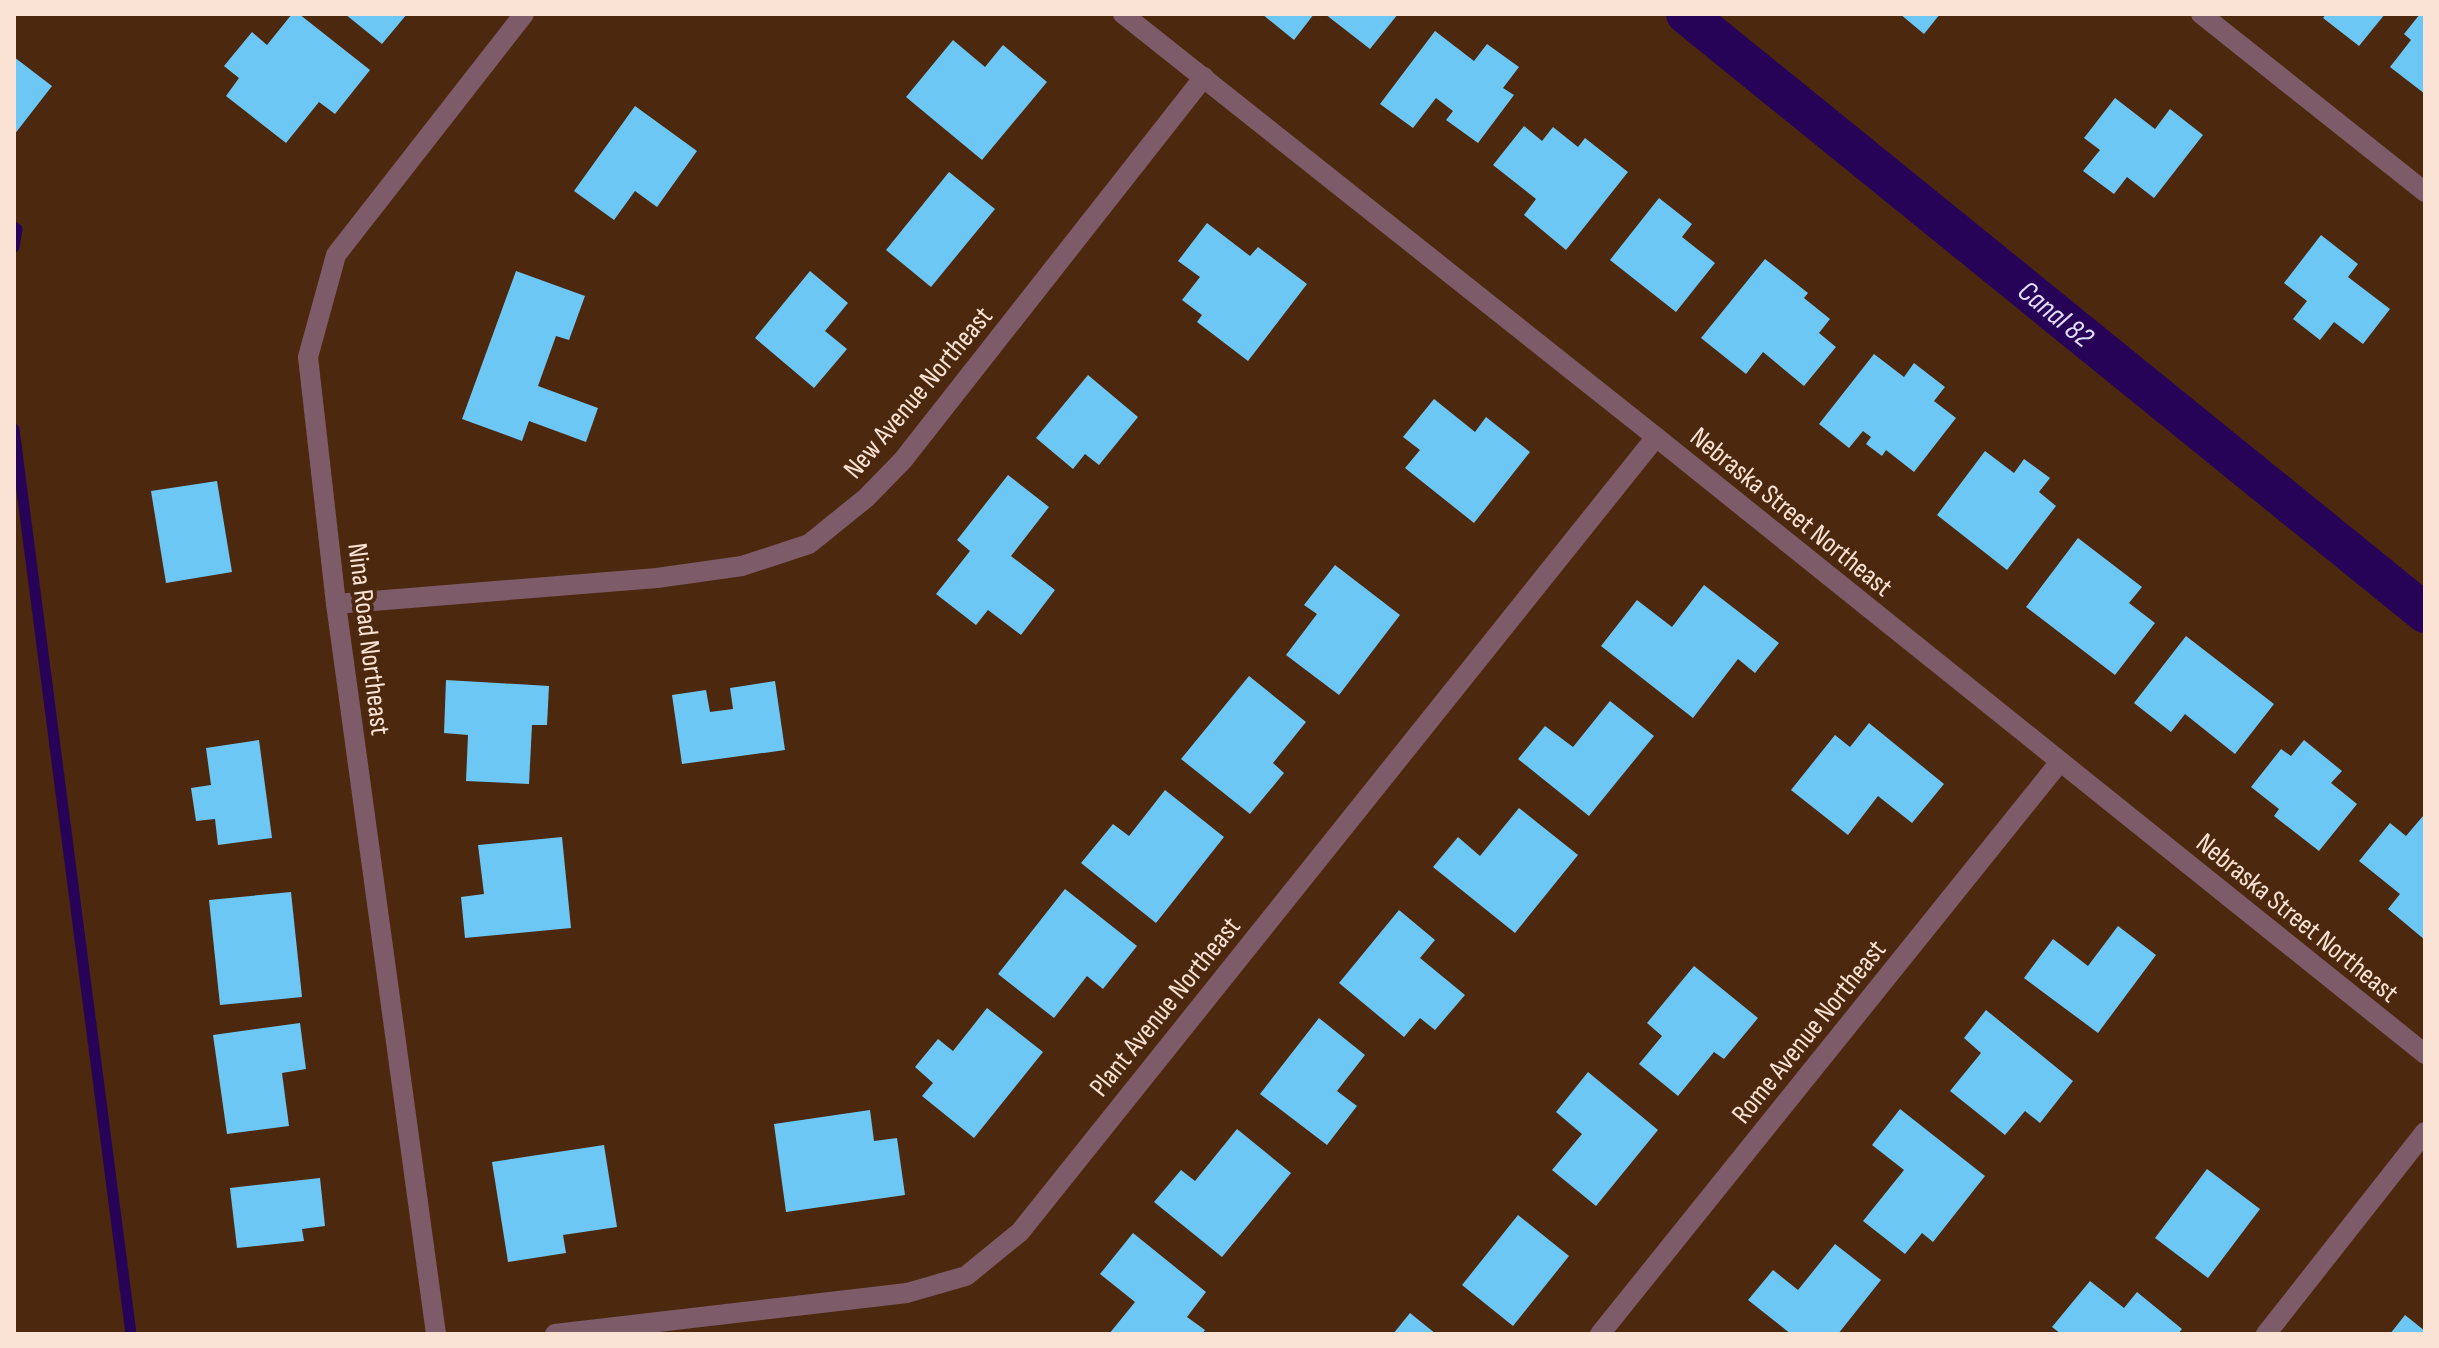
<svg xmlns="http://www.w3.org/2000/svg" width="2439" height="1348" viewBox="0 0 2439 1348" font-family="'Sofia Sans Condensed',sans-serif">
	<rect width="100%" height="100%" fill="#4c280f"/>
	<g fill="none" stroke-linecap="round" stroke-linejoin="round">
		<g stroke="#270358" stroke-width="11">
			<polyline points="14,227 17,229 14,247"/>
			<polyline points="14,429 131,1334"/>
		</g>
		<path stroke="#270358" stroke-width="40" id="s1" d="M1686 14 2425 613"/>
	</g>
	<g fill="#6dc7f5">
		<polygon points="292,14 299,14 370,70 335,114 319,102 286,143 226,96 239,78 224,66 252,32 267,45"/>
		<polygon points="345,14 407,14 382,44"/>
		<polygon points="1262,14 1314,14 1294,40"/>
		<polygon points="1325,14 1398,14 1370,49"/>
		<polygon points="1900,14 1940,14 1924,34"/>
		<polygon points="2326,14 2385,14 2359,46 2323,18"/>
		<polygon points="2420,14 2425,14 2425,94 2390,67 2411,40 2404,34"/>
		<polygon points="1435,31 1474,61 1487,44 1519,67 1503,88 1514,95 1478,143 1446,120 1453,111 1436,98 1413,128 1380,104"/>
		<polygon points="953,40 985,67 1003,45 1047,82 982,160 906,97"/>
		<polygon points="14,57 52,86 14,135"/>
		<polygon points="2115,98 2155,129 2170,109 2203,135 2154,198 2127,177 2114,194 2083,171 2100,150 2084,138"/>
		<polygon points="635,106 697,151 657,207 635,191 614,220 574,191"/>
		<polygon points="1524,126 1542,141 1553,127 1578,147 1585,138 1628,172 1566,250 1524,215 1536,199 1493,165"/>
		<polygon points="949,172 995,209 931,287 886,250"/>
		<polygon points="1659,198 1692,224 1682,237 1715,263 1676,312 1610,260"/>
		<polygon points="1207,223 1250,256 1258,247 1307,284 1248,361 1197,322 1202,315 1182,300 1200,277 1178,261"/>
		<polygon points="2321,235 2358,264 2348,277 2390,309 2363,344 2334,322 2320,340 2293,319 2307,301 2284,283"/>
		<polygon points="1765,259 1808,293 1804,298 1830,319 1819,333 1836,347 1804,386 1763,352 1746,374 1701,338"/>
		<polygon points="516,271 585,296 569,340 556,336 538,386 598,408 586,442 529,421 522,441 462,419"/>
		<polygon points="810,271 848,303 825,331 847,349 814,388 755,338"/>
		<polygon points="1874,354 1904,377 1914,363 1945,387 1934,401 1956,418 1914,472 1886,450 1882,456 1866,444 1871,437 1863,431 1849,448 1819,424"/>
		<polygon points="1088,375 1138,417 1099,465 1085,454 1073,469 1036,438"/>
		<polygon points="1434,399 1475,432 1486,417 1530,452 1474,523 1405,468 1420,450 1403,437"/>
		<polygon points="1985,451 2014,473 2024,459 2050,478 2039,492 2056,506 2007,570 1937,515"/>
		<polygon points="1008,475 1049,507 1011,556 1055,590 1021,635 988,610 976,625 936,594 970,551 957,540"/>
		<polygon points="217,481 232,572 166,583 151,491"/>
		<polygon points="2078,538 2142,587 2129,603 2155,623 2115,675 2026,607"/>
		<polygon points="1335,565 1400,615 1339,695 1286,655 1317,614 1304,605"/>
		<polygon points="1704,585 1779,643 1755,673 1738,659 1693,718 1601,646 1637,600 1672,627"/>
		<polygon points="2186,636 2274,704 2235,754 2185,714 2171,732 2134,703"/>
		<polygon points="1249,676 1306,722 1273,763 1284,773 1250,814 1181,759"/>
		<polygon points="446,680 549,686 547,725 532,725 529,784 466,781 468,735 444,733"/>
		<polygon points="775,681 785,750 682,764 672,695 706,690 710,712 733,709 730,688"/>
		<polygon points="1610,701 1654,736 1589,816 1518,759 1545,726 1573,747"/>
		<polygon points="1869,723 1944,784 1912,823 1878,796 1848,835 1791,790 1835,735 1850,747"/>
		<polygon points="259,740 272,838 218,845 215,819 196,821 191,788 211,785 206,748"/>
		<polygon points="2304,740 2342,771 2331,783 2357,804 2319,851 2274,816 2279,809 2251,787 2281,749 2291,756"/>
		<polygon points="1165,790 1224,837 1156,923 1081,863 1113,824 1129,836"/>
		<polygon points="1519,808 1578,855 1515,933 1433,867 1458,837 1480,856"/>
		<polygon points="2423,816 2425,817 2425,940 2388,909 2400,894 2359,861 2390,823 2406,836"/>
		<polygon points="562,837 571,928 465,938 461,897 484,894 478,845"/>
		<polygon points="1065,889 1137,946 1103,989 1087,976 1054,1018 998,974"/>
		<polygon points="291,892 302,997 220,1005 209,900"/>
		<polygon points="1399,910 1435,940 1420,958 1465,995 1435,1030 1420,1018 1404,1037 1339,983"/>
		<polygon points="2118,926 2156,955 2098,1033 2024,978 2053,939 2088,966"/>
		<polygon points="1694,966 1758,1018 1724,1059 1714,1052 1678,1096 1639,1064 1662,1036 1647,1023"/>
		<polygon points="987,1008 1043,1052 974,1138 922,1096 933,1083 915,1067 938,1039 953,1051"/>
		<polygon points="1986,1010 2073,1081 2040,1123 2025,1111 2005,1135 1950,1091 1981,1053 1964,1038"/>
		<polygon points="1319,1018 1365,1055 1337,1091 1357,1106 1327,1145 1260,1094"/>
		<polygon points="300,1023 306,1069 282,1073 289,1126 227,1134 213,1035"/>
		<polygon points="1588,1072 1658,1130 1596,1206 1552,1170 1582,1134 1556,1112"/>
		<polygon points="1900,1109 1985,1176 1933,1242 1922,1233 1905,1254 1863,1221 1904,1170 1872,1145"/>
		<polygon points="870,1110 874,1141 897,1138 905,1195 786,1212 774,1124"/>
		<polygon points="1237,1129 1291,1173 1222,1257 1154,1202 1181,1170 1195,1181"/>
		<polygon points="604,1145 617,1227 563,1235 566,1253 508,1262 492,1162"/>
		<polygon points="2207,1169 2260,1209 2208,1278 2155,1238"/>
		<polygon points="320,1178 325,1226 302,1229 304,1241 237,1248 230,1188"/>
		<polygon points="1518,1215 1569,1256 1513,1326 1462,1285"/>
		<polygon points="1133,1233 1206,1292 1187,1317 1205,1330 1202,1334 1109,1334 1135,1302 1100,1274"/>
		<polygon points="1835,1244 1881,1280 1838,1334 1791,1334 1748,1300 1773,1270 1798,1290"/>
		<polygon points="2090,1281 2124,1308 2137,1292 2182,1329 2178,1334 2061,1334 2052,1327"/>
		<polygon points="1410,1313 1436,1334 1393,1334"/>
		<polygon points="2405,1315 2425,1331 2425,1334 2390,1334"/>
	</g>
	<g fill="none" stroke-linecap="round" stroke-linejoin="round">
		<g stroke="#7d5b69" stroke-width="20">
			<polyline points="1123,14 1656,437 2425,1054"/>
			<polyline points="2201,14 2425,192"/>
			<polyline points="336,604 657,578 742,566 809,544 866,498 903,460 1204,77"/>
			<polyline points="436,1334 336,604 308,357 336,255 524,14"/>
			<polyline points="555,1334 907,1293 966,1276 1020,1232 1656,437"/>
			<polyline points="1600,1334 2059,763"/>
			<polyline points="2266,1334 2425,1132"/>
		</g>
	</g>
	<g text-anchor="middle" stroke-width="8" stroke-linejoin="round" paint-order="stroke">
		<g font-size="28" fill="#fae2d4" stroke="#4c280f">
			<text transform="translate(917 392) rotate(-50)" y="10">New Avenue Northeast</text>
			<text transform="translate(1792 511) rotate(39)" y="10">Nebraska Street Northeast</text>
			<text transform="translate(370 639) rotate(83)" y="10">Nina Road Northeast</text>
			<text transform="translate(2298 917) rotate(39)" y="10">Nebraska Street Northeast</text>
			<text transform="translate(1164 1006) rotate(-51)" y="10">Plant Avenue Northeast</text>
			<text transform="translate(1808 1031) rotate(-51)" y="10">Rome Avenue Northeast</text>
		</g>
		<g font-size="30" font-style="italic" fill="#e2ddfa" stroke="#4c280f">
			<text dy="10" stroke="none"><textPath href="#s1" startOffset="476">Canal 82</textPath></text>
		</g>
	</g>
	<rect width="2439" height="1348" fill="none" stroke="#fae2d4" stroke-width="32"/>
</svg>
